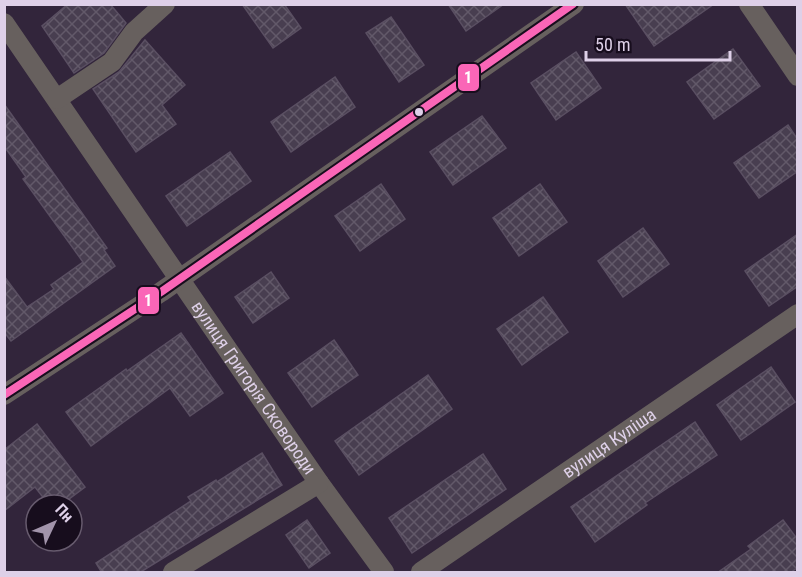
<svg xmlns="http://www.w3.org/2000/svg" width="802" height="577" viewBox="0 0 802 577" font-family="'Roboto Condensed',sans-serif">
	<defs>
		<pattern id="building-cross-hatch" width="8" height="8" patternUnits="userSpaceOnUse" patternTransform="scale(1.5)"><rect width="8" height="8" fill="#483e50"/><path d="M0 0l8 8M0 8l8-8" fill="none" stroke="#625969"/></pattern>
	</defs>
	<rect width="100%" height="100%" fill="#32253b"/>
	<g fill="url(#building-cross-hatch)" stroke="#5a4f62" stroke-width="1.5">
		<polygon points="68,4 110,4 126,23 104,53 74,73 42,26"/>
		<polygon points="242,4 284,4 301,28 273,48"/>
		<polygon points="448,4 504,4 466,31"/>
		<polygon points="625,4 714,4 654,46"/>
		<polygon points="391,17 424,65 399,82 366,33"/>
		<polygon points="145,40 185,85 162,105 176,124 136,152 93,89 119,72"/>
		<polygon points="733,49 760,86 714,119 687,82"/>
		<polygon points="576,52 601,88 556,120 531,83"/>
		<polygon points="335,77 355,107 291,152 271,122"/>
		<polygon points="4,104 107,248 104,250 115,266 11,341 4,332 4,276 27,307 54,289 51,285 83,262 23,179 26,177 4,146"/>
		<polygon points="482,116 506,148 453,185 430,152"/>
		<polygon points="788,125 798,140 798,171 759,198 734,163"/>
		<polygon points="230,152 251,181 187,226 166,196"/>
		<polygon points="381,184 405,219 360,251 335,216"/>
		<polygon points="540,184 567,222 519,256 493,218"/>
		<polygon points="643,228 669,264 623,297 598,261"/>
		<polygon points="798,234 798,286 769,306 745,271"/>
		<polygon points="271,272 289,298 253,323 235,297"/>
		<polygon points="543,297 568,332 522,365 497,329"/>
		<polygon points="181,333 223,393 190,416 170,388 91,446 66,412 126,369 127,371"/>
		<polygon points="334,340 358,375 312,407 288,373"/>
		<polygon points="771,367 795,402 741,440 717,405"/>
		<polygon points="428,375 452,409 359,475 335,441"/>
		<polygon points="695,422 717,455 645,503 647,505 595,542 571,507"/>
		<polygon points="37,424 85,487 61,505 49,505 35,487 4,511 4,450"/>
		<polygon points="262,453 282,485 139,573 102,573 96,563 191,501 188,497 216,480 217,482"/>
		<polygon points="483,454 506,489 412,553 389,518"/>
		<polygon points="307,520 330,553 309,568 286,535"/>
		<polygon points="783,520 798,540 798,567 790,573 717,573 751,549 748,546"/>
	</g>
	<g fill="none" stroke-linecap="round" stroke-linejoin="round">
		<g stroke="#67605e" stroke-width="20">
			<polyline points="749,4 798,76"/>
			<path id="s1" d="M4 23 319 483 384 572"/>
			<polyline points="57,99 112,62 134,32 165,4"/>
			<polyline points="4,395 161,292 574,4"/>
			<polyline points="173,572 319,483"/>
			<path id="s2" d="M421 572 798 314"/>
		</g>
		<defs>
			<polyline id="bus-1" points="4,395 161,292 573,4"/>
		</defs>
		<use href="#bus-1" stroke="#170d1d" stroke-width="12"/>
		<use href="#bus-1" stroke="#fa66b7" stroke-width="8"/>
	</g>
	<circle fill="#ded0e8" stroke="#170d1d" stroke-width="2" cx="419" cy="112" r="5"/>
	<g text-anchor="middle" stroke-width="6" stroke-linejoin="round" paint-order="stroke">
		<g font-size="18" fill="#ded0e8" stroke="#170d1d">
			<text dy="6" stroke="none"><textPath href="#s1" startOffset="442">вулиця Григорія Сковороди</textPath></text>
			<text dy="6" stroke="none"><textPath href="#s2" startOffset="228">вулиця Куліша</textPath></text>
		</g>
	</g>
	<g stroke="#170d1d" stroke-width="2">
		<rect x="457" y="63" width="23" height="29" rx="6" fill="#fa66b7"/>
		<rect x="137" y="286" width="23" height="29" rx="6" fill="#fa66b7"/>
	</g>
	<g font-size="16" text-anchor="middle" font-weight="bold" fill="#fff">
		<text x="468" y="83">1</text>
		<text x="148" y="306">1</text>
	</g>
	<rect width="802" height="577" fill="none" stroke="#ded0e8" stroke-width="12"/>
	<g transform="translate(54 523) rotate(46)"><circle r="28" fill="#170d1d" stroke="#675b6e" stroke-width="1.5"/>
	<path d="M0-4.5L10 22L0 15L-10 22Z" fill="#a294ab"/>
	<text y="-9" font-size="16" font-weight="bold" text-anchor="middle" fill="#ded0e8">Пн</text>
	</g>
	<path d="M586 51v9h144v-9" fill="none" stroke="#ded0e8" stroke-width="3"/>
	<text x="595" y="51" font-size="18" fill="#ded0e8" stroke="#170d1d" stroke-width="4.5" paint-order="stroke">50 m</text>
</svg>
